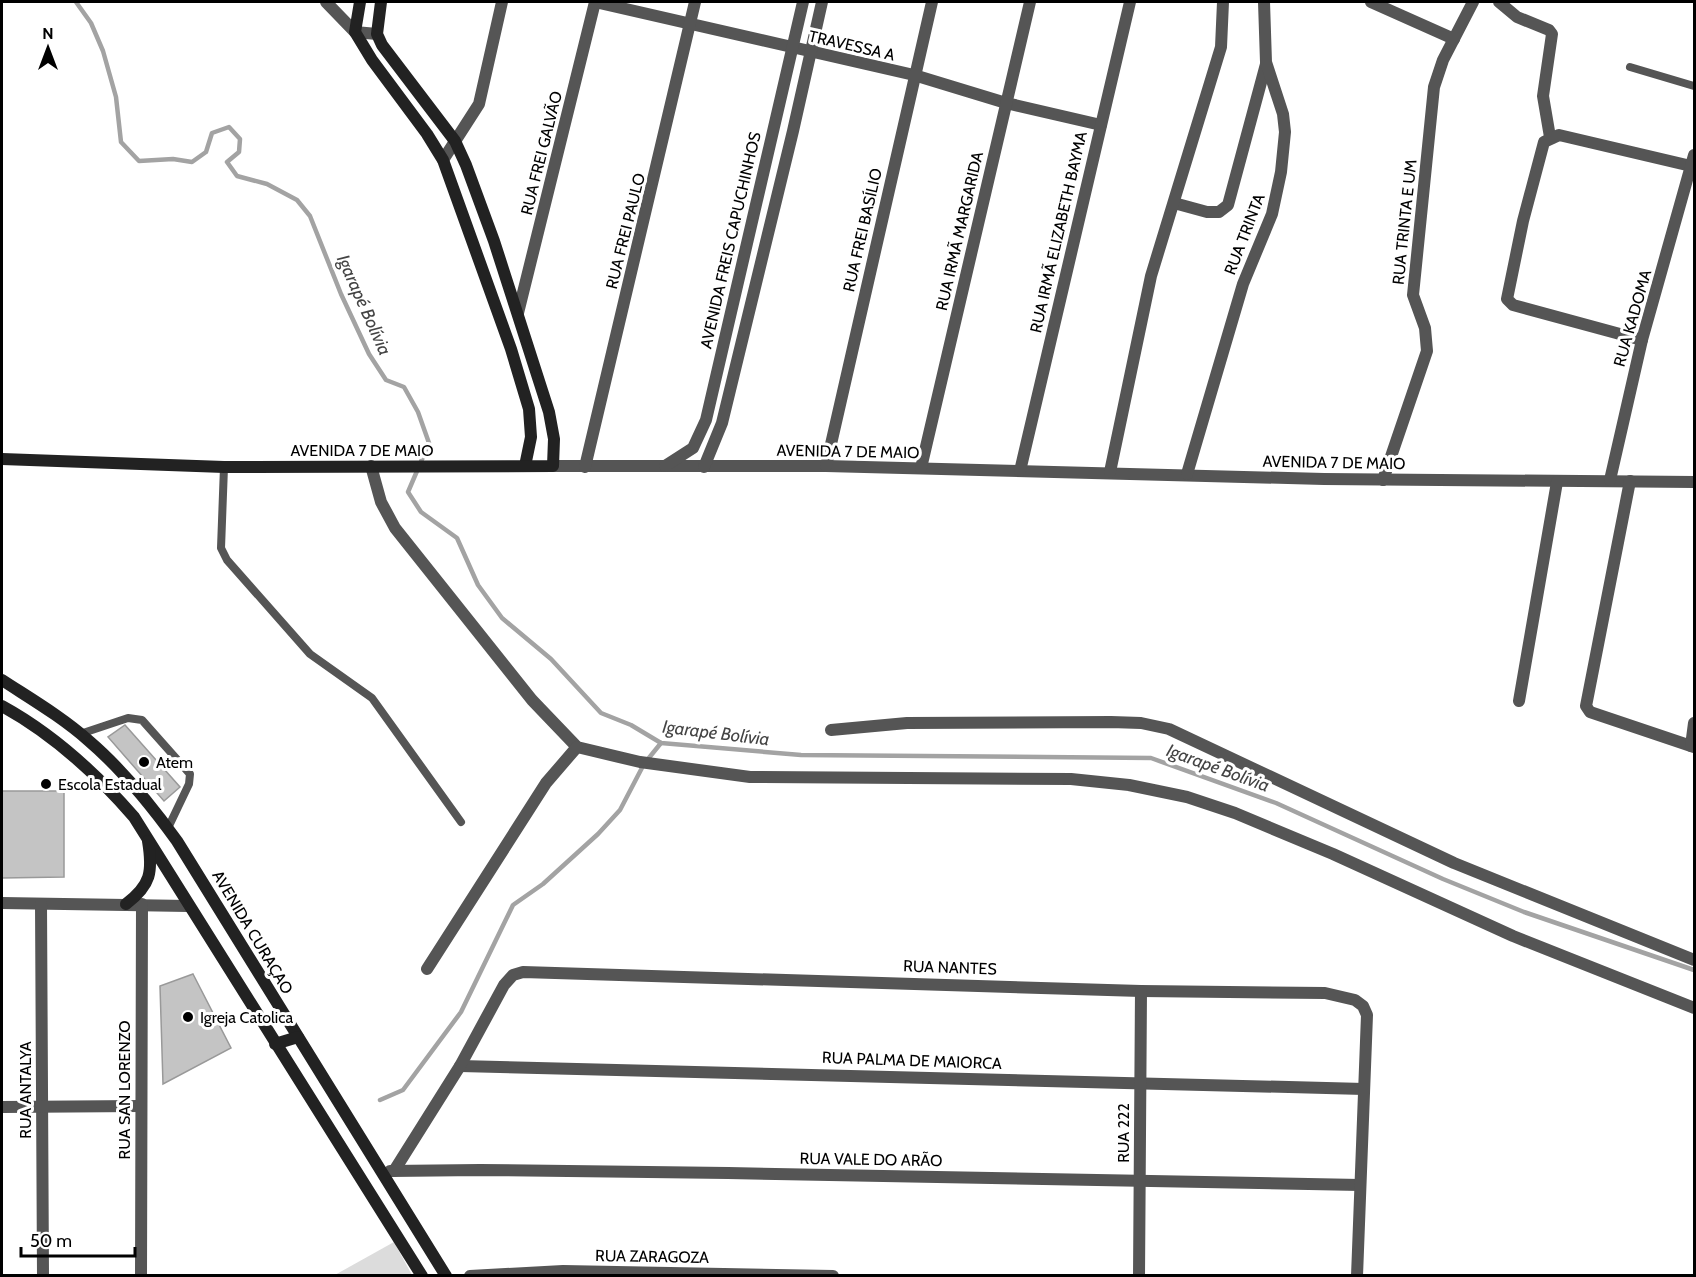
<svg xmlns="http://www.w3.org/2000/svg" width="1696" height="1277" viewBox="0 0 1696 1277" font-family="Cabin,sans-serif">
	<rect width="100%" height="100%" fill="#fff"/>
	<polygon fill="#dcdcdc" points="394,1242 412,1275 333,1276"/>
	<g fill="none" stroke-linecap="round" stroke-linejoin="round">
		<g stroke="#a3a3a3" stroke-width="4.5">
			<polyline points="76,2 91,23 103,51 116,97 121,142 139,161 173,159 192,162 206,152 212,133 229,127 240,139 239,152 227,162 237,176 267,184 297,200 310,216 341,294 369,354 386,380 404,387 418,412 429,443 408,492 421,512 457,538 478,585 502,618 551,659 601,713 631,725 661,743 801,755 1151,758 1276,803 1443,879 1524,912 1694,970"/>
			<polyline points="380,1100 403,1090 461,1012 513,905 543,884 598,834 620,810 644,764 661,743"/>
		</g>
	</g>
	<g fill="#c4c4c4" stroke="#999" stroke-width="1.5">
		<polygon points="125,725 180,787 164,801 108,737"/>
		<polygon points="2,791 64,791 64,877 2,878"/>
		<polygon points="193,974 231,1048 163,1084 160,986"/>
	</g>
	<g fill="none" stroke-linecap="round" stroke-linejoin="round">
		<g stroke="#555" stroke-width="8">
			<polyline points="1630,67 1694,86"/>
			<polyline points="224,467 221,548 227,560 310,654 372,698 461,822"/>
			<polyline points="80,734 128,718 142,720 190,774 189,784 168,828"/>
		</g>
		<g stroke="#555" stroke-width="12">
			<polyline points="326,2 355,32 377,34"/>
			<polyline points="595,2 914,75 1006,103 1101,125"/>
			<polyline points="1371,2 1454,39"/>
			<polyline points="1499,2 1517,17 1549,30 1552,34 1543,96 1550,137"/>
			<polyline points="443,160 479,104 502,2"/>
			<polyline points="1174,203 1207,212 1219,212 1228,205 1266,64"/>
			<polyline points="518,313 595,2"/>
			<polyline points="1642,340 1513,305 1507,299 1523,221 1544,142 1559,135 1691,166"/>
			<polyline points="371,466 381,502 395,528 532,700 577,747 640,762 750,777 1071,779 1129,785 1187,797 1235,813 1333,854 1513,936 1694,1008"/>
			<polyline points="553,466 826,466 1324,479 1694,482"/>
			<polyline points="665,466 693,448 706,420 803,2"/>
			<polyline points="826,466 932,2"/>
			<polyline points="585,467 695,2"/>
			<polyline points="704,467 722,423 793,131 822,2"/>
			<polyline points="921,468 1030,2"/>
			<polyline points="1020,471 1130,2"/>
			<polyline points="1110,472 1151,276 1221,47 1223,2"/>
			<polyline points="1187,474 1243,284 1272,214 1281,172 1285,132 1283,114 1266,62 1264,2"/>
			<polyline points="1383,480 1427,351 1425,328 1413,295 1434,87 1443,60 1473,2"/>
			<polyline points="1610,480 1642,340 1694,155"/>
			<polyline points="1630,481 1586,706 1590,712 1694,747"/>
			<polyline points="1519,701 1557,482"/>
			<polyline points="831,730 907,723 1111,722 1141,723 1169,729 1454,863 1694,960"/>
			<polyline points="1691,746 1694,723"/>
			<polyline points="2,903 188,906"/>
			<polyline points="41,904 43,1276"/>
			<polyline points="427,969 546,783 577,747"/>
			<polyline points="460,1066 1364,1089"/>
			<polyline points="2,1107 140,1106"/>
			<polyline points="390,1171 480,1170 728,1173 1360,1185"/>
			<polyline points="394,1171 460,1066 504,985 513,975 523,972 1141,991 1325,993 1355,1000 1363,1006 1367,1015 1357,1276"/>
			<polyline points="141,1276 142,904"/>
			<polyline points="470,1276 563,1271 833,1276"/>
			<polyline points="1139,1276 1141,991"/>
		</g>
		<g stroke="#222" stroke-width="12">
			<polyline points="360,2 355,32 372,60 427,134 443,160 511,349 529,409 531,437 525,466"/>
			<polyline points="2,459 224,467 553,466 554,439 549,412 494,241 466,165 455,141 382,45 377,34 381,2"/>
			<path d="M2 680C31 699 62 717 89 741 123 770 151 805 177 841L446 1276"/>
			<path d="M2 706C53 734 95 772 134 817L422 1276"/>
			<path d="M126 904C151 885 153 872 148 841"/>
			<polyline points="275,1044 298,1037"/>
		</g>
	</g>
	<g fill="#000" stroke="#fff" stroke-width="2">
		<circle cx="144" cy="762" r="6"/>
		<circle cx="46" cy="784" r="6"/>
		<circle cx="188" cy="1017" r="6"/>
	</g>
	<g text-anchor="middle" stroke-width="6" stroke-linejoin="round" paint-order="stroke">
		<g font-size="16" fill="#000" stroke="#fff">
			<text transform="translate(852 45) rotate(13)" y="6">TRAVESSA A</text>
			<text transform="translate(541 153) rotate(-76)" y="6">RUA FREI GALVÃO</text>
			<text transform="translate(1404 222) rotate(-84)" y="6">RUA TRINTA E UM</text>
			<text transform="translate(862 230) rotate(-77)" y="6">RUA FREI BASÍLIO</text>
			<text transform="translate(625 231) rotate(-76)" y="6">RUA FREI PAULO</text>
			<text transform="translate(959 231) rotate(-77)" y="6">RUA IRMÃ MARGARIDA</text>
			<text transform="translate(1058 232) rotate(-77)" y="6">RUA IRMÃ ELIZABETH BAYMA</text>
			<text transform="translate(1244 234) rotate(-69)" y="6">RUA TRINTA</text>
			<text transform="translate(730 240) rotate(-77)" y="6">AVENIDA FREIS CAPUCHINHOS</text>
			<text transform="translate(1632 318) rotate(-74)" y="6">RUA KADOMA</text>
			<text x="362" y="456">AVENIDA 7 DE MAIO</text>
			<text transform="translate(848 451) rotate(1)" y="6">AVENIDA 7 DE MAIO</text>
			<text transform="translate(1334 462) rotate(1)" y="6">AVENIDA 7 DE MAIO</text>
			<text transform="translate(253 932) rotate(59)" y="6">AVENIDA CURAÇAO</text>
			<text transform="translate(950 967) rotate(2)" y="6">RUA NANTES</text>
			<text transform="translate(912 1060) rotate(2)" y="6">RUA PALMA DE MAIORCA</text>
			<text transform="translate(25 1090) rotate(-90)" y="6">RUA ANTALYA</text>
			<text transform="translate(124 1090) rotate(-90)" y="6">RUA SAN LORENZO</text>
			<text transform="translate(1123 1133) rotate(-90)" y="6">RUA 222</text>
			<text transform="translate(871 1159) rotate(1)" y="6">RUA VALE DO ARÃO</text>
			<text transform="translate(652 1256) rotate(1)" y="6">RUA ZARAGOZA</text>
		</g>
		<g font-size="16" fill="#000" stroke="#fff" text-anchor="start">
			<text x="156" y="768">Atem</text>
			<text x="58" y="790">Escola Estadual</text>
			<text x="200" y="1023">Igreja Catolica</text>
		</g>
		<g font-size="18" font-style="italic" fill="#444" stroke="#fff">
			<text transform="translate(364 305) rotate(66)" y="6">Igarapé Bolívia</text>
			<text transform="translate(716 733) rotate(7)" y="6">Igarapé Bolívia</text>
			<text transform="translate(1218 768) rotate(20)" y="6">Igarapé Bolívia</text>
		</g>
	</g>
	<rect width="1696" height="1277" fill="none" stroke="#000000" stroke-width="6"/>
	<g transform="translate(48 48)" stroke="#ffffff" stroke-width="4.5" paint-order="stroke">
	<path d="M0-4.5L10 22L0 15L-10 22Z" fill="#000000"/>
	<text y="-9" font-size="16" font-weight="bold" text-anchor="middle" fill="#000000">N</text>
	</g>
	<path d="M21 1247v9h114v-9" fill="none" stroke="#000000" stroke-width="3"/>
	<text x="30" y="1247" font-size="18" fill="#000000" stroke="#ffffff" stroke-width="4.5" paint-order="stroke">50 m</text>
</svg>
